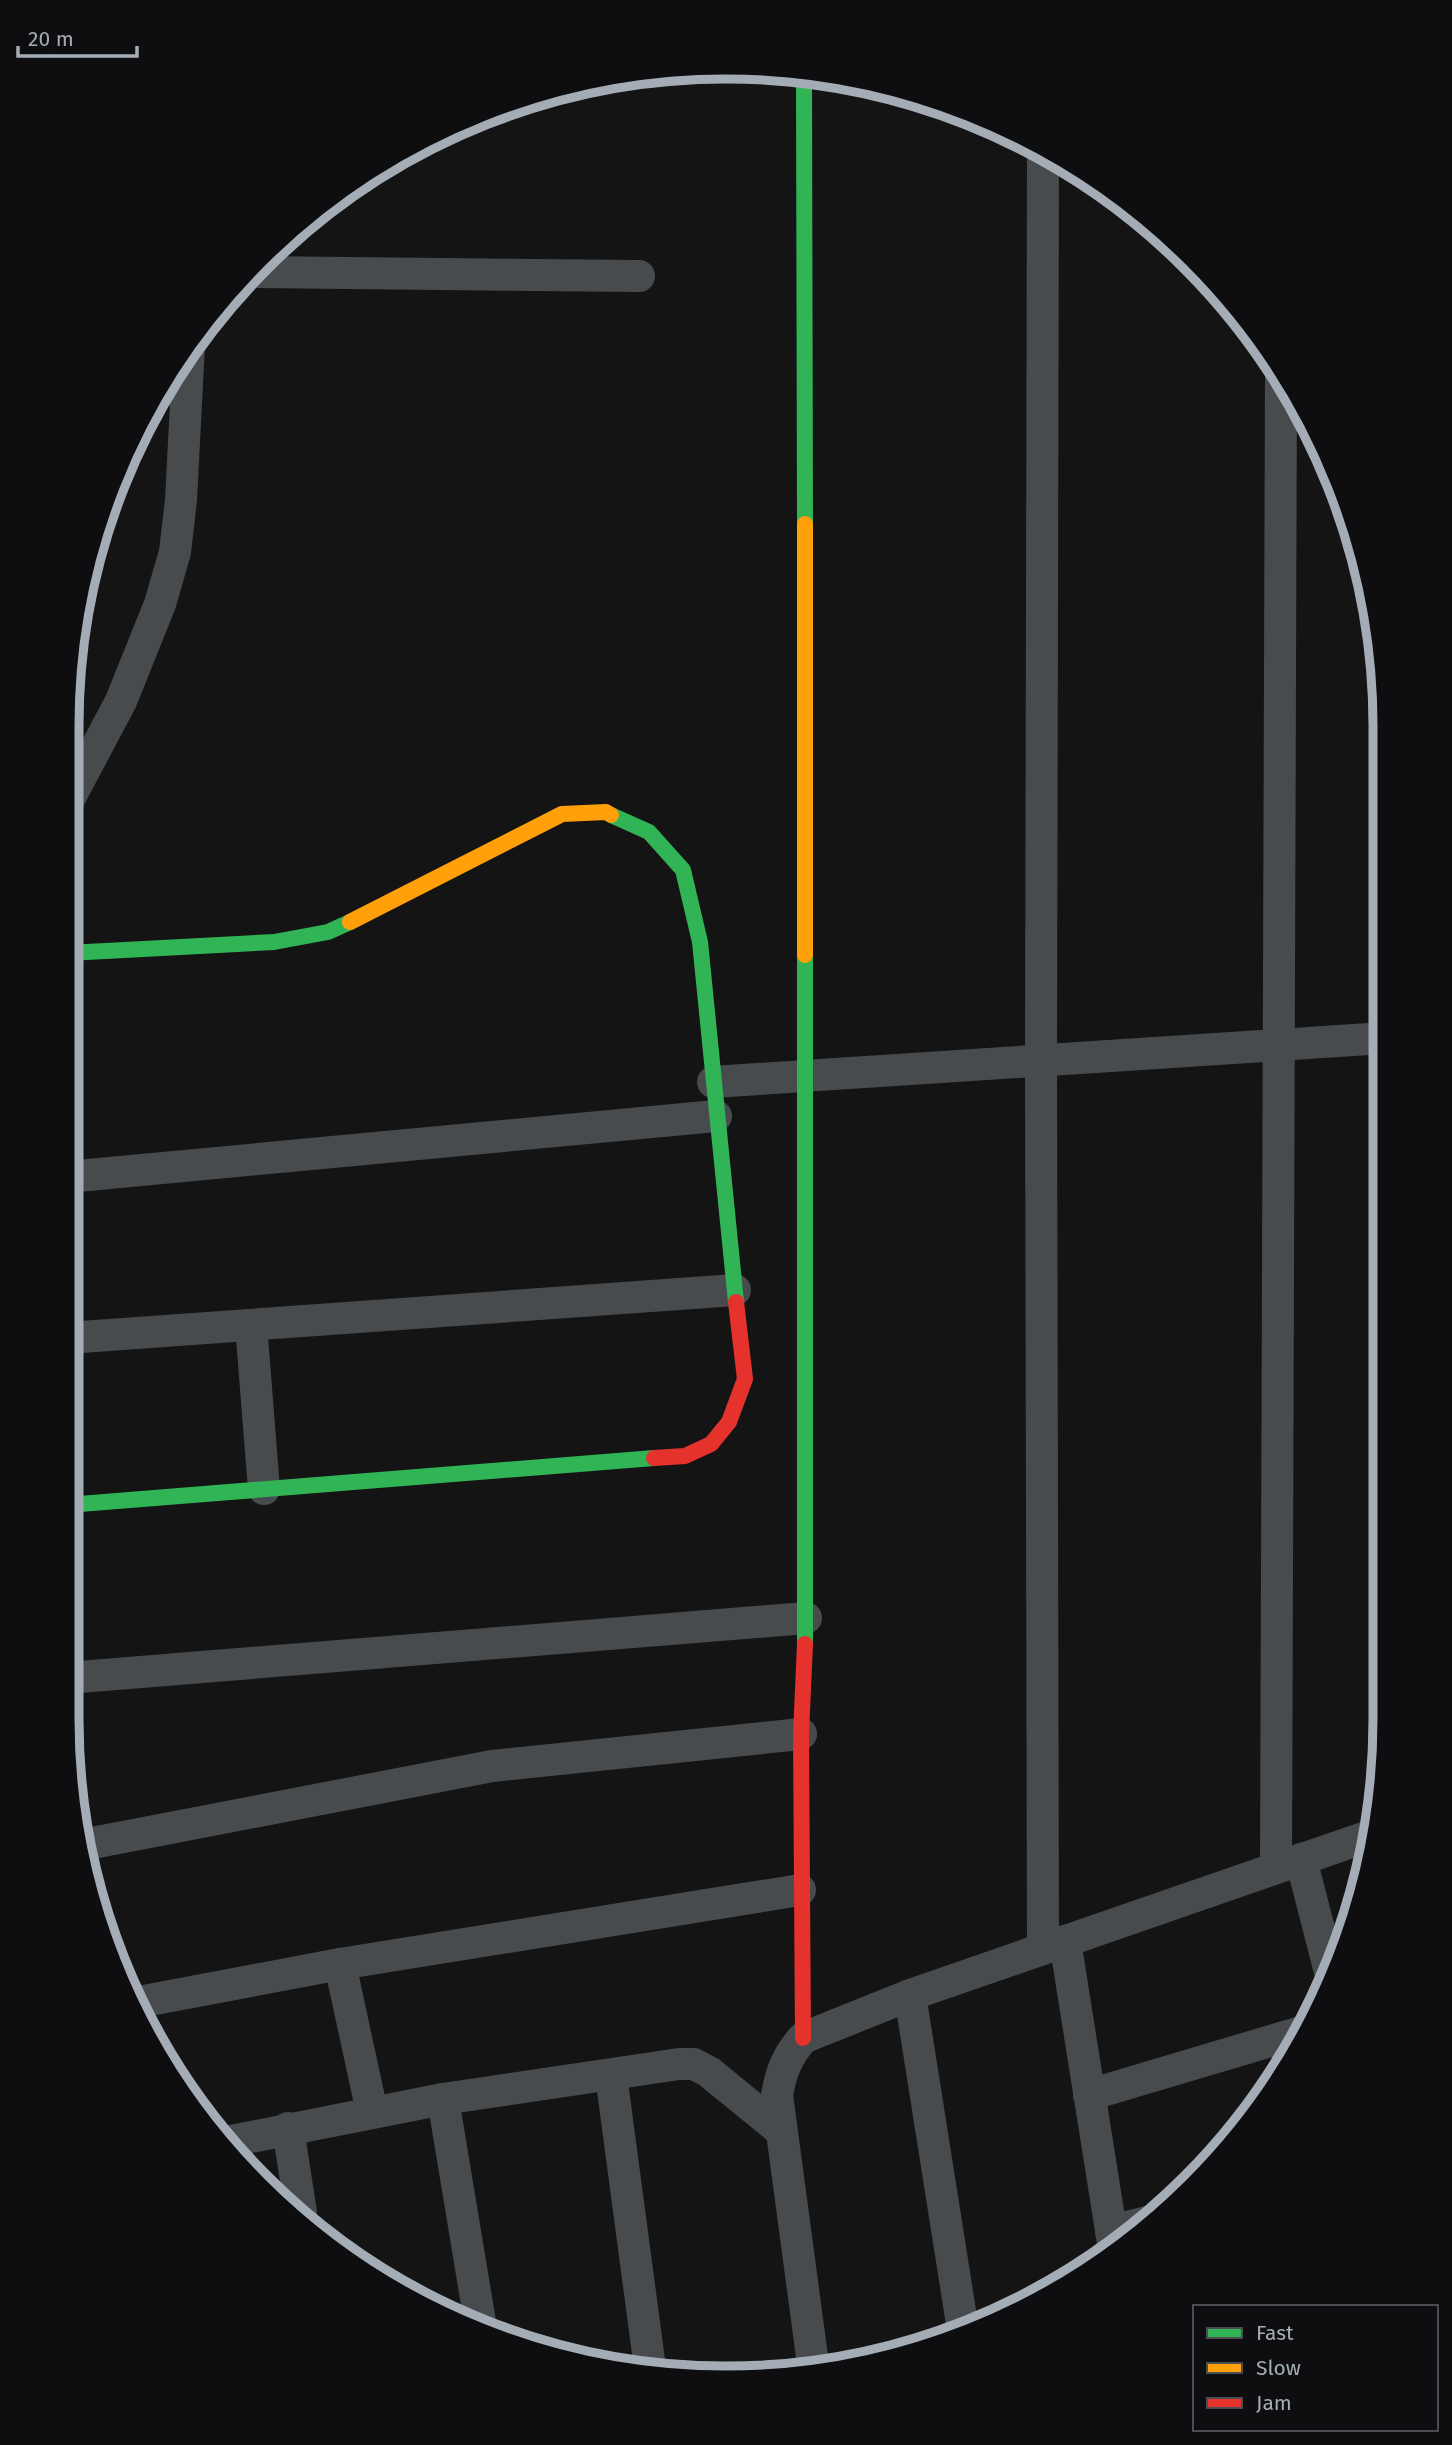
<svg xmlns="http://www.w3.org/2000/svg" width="1452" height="2445" viewBox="0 0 1452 2445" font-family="'Fira Sans',sans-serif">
	<rect width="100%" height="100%" fill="#141414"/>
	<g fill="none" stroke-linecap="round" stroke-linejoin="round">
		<g stroke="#484b4d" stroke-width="32">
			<polyline points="1043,151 1041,1060 1043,1948"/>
			<polyline points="250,272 639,276"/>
			<polyline points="68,801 121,701 160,604 175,552 181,500 189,345"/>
			<polyline points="713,1082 1384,1038"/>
			<polyline points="67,1177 716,1116"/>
			<polyline points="251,1325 264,1489"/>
			<polyline points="67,1338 735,1290"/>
			<polyline points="67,1678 806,1618"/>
			<polyline points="87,1844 492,1766 801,1734"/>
			<polyline points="1301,1859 1330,1972"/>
			<polyline points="1276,1868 1281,375"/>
			<polyline points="1065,1941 1114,2249"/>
			<polyline points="340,1964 372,2112"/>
			<polyline points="910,1995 963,2330"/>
			<polyline points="139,2002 340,1964 800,1890"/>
			<polyline points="611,2075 650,2368"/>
			<polyline points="1089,2095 1301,2032"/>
			<polyline points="443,2099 480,2322"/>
			<polyline points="288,2128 301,2213"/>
			<polyline points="226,2142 443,2099 679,2064 694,2064 709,2072 780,2130"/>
			<polyline points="1111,2231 1147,2222"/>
			<path d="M813 2364 777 2095C781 2072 787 2056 803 2038L910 1995 1369 1836"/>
		</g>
		<g stroke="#30b455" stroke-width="16">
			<polyline points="804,74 805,524"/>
			<polyline points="611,815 649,832 683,870 700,942 736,1302"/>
			<polyline points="68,953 274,942 328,932 350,922"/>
			<polyline points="67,1505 654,1458"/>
			<polyline points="805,1644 805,955"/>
		</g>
		<g stroke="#ff9f0a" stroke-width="16">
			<polyline points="805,524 805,955"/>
			<polyline points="350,922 562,814 606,812 611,815"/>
		</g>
		<g stroke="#e5322d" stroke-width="16">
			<polyline points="654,1458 685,1456 711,1444 729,1422 745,1379 736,1302"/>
			<polyline points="803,2038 801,1734 805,1644"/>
		</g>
	</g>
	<path d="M0 0H1452V2445H0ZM726 79H726A647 647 0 0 1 1373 726V1719A647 647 0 0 1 726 2366H726A647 647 0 0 1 79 1719V726A647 647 0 0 1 726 79Z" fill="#0e0e10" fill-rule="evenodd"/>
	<path fill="none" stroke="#a4adb6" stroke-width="9" d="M726 79H726A647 647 0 0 1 1373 726V1719A647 647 0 0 1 726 2366H726A647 647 0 0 1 79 1719V726A647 647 0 0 1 726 79Z"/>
	<rect x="1193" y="2305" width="245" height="126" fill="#0e0e10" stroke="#4a4e52" stroke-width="2"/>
	<rect x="1207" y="2328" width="35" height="10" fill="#30b455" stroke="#4a4e52" stroke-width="2"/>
	<text x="1256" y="2340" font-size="21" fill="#a4adb6">Fast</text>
	<rect x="1207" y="2363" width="35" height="10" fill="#ff9f0a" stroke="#4a4e52" stroke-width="2"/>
	<text x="1256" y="2375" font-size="21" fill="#a4adb6">Slow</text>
	<rect x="1207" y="2398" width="35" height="10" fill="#e5322d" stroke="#4a4e52" stroke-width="2"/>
	<text x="1256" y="2410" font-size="21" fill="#a4adb6">Jam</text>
	<path d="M18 46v10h119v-10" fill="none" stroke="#a4adb6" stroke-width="3.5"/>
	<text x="28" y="46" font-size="21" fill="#a4adb6" stroke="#0e0e10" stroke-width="5" paint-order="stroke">20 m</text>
</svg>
